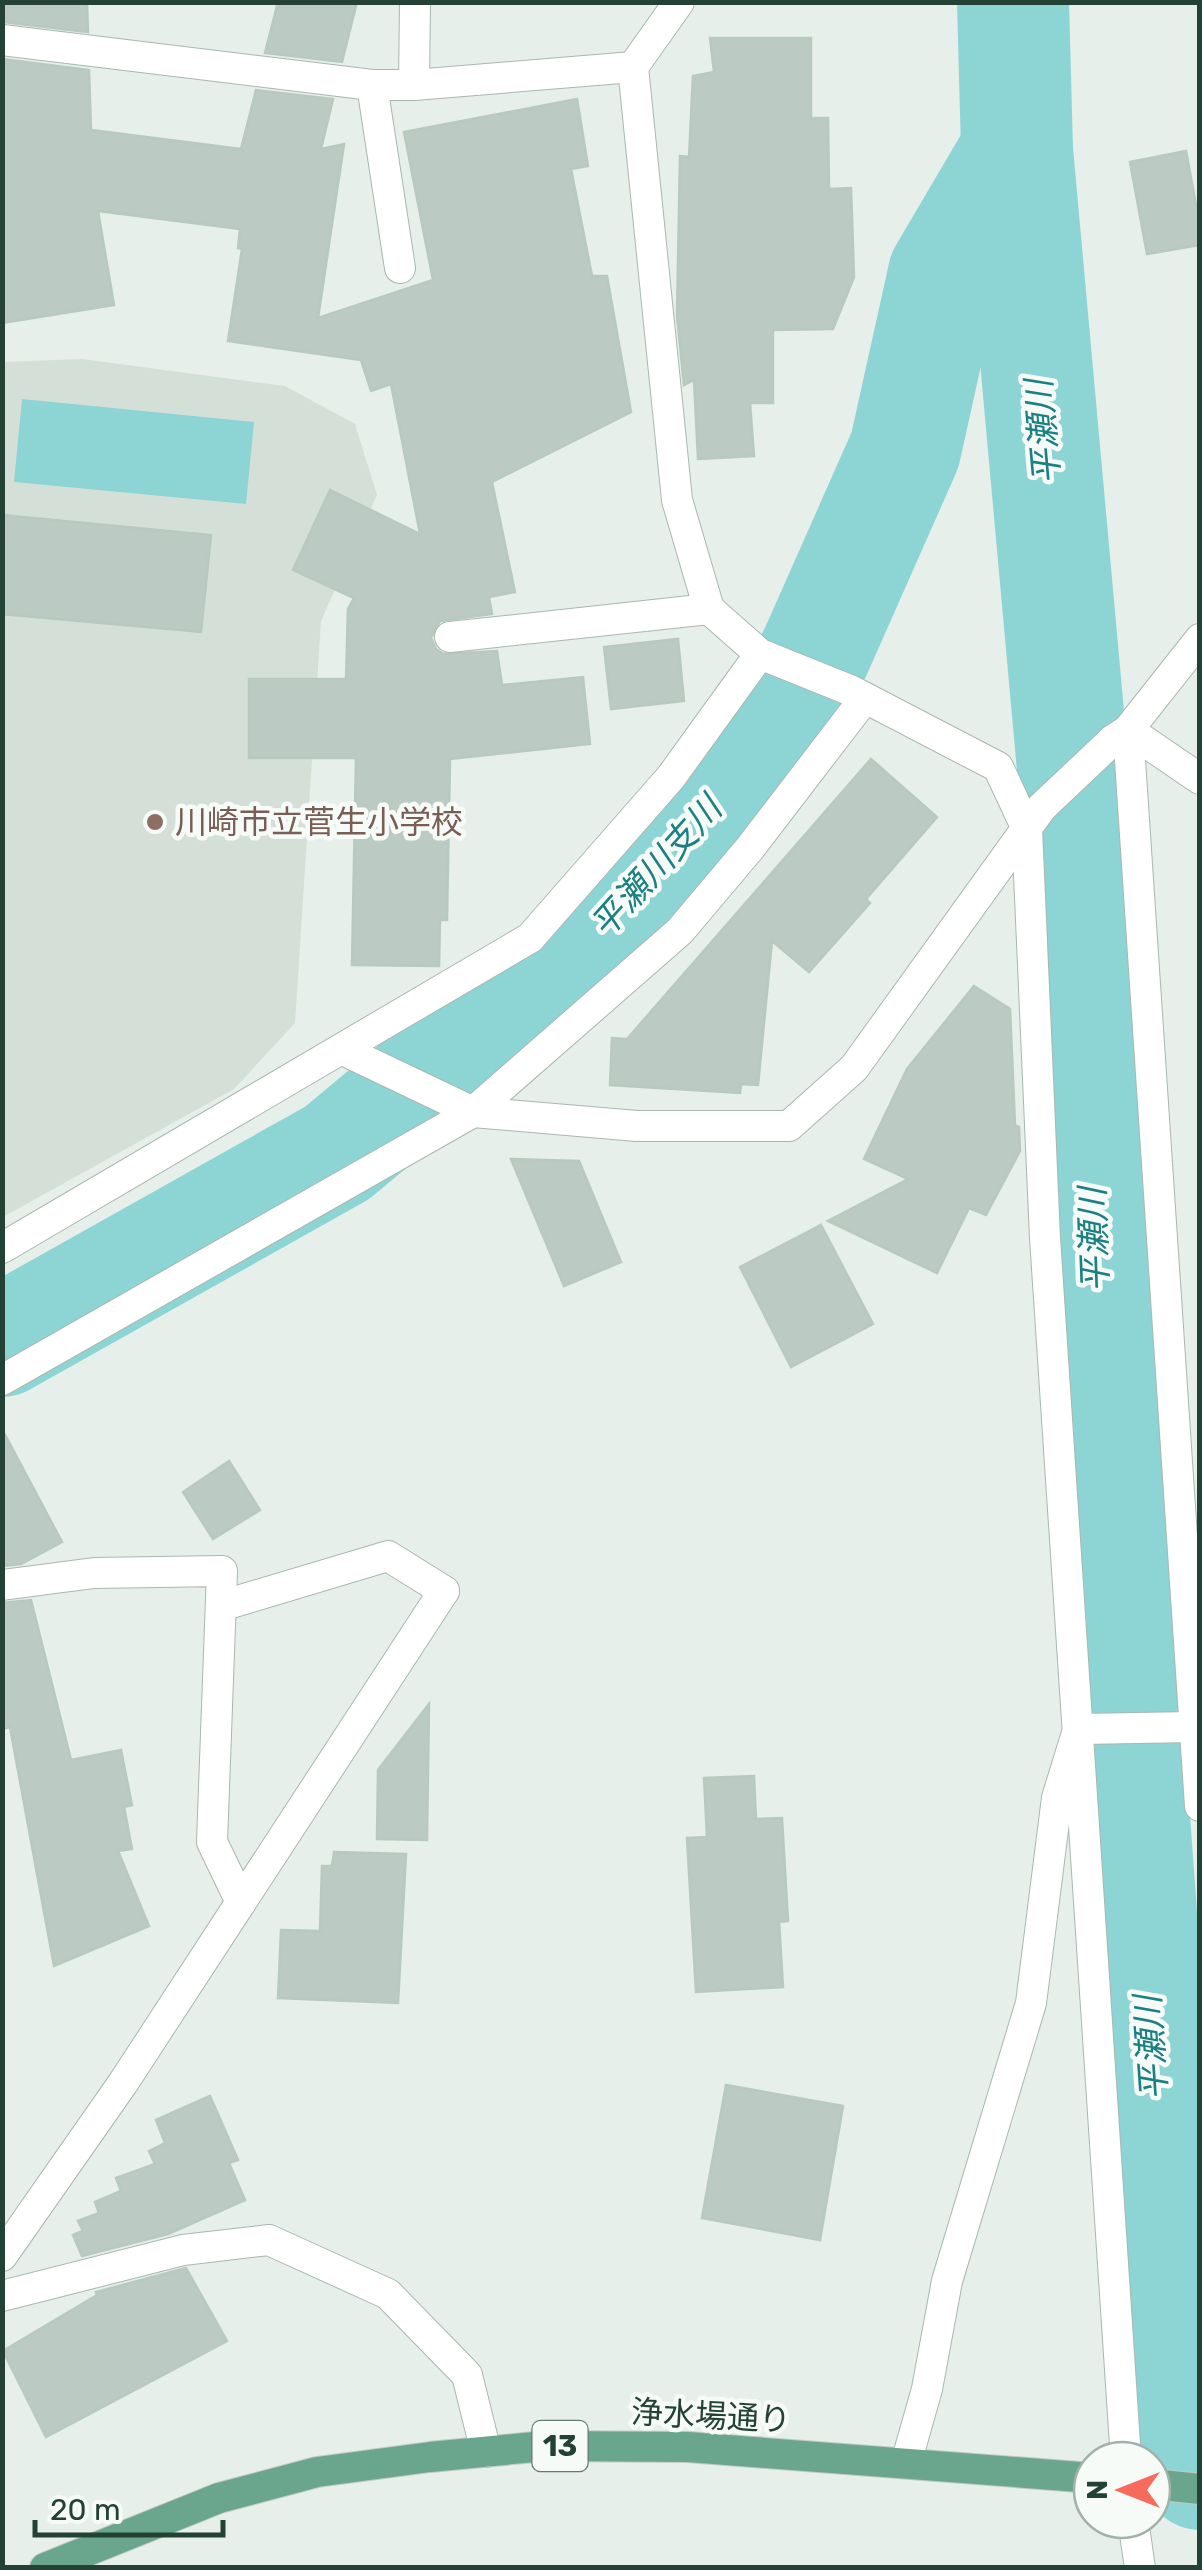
<svg xmlns="http://www.w3.org/2000/svg" width="1202" height="2570" viewBox="0 0 1202 2570" font-family="Rubik,'Noto Sans JP',sans-serif">
	<rect width="100%" height="100%" fill="#e6efe9"/>
	<polygon fill="#d4dfd8" points="82,359 285,386 355,424 377,495 321,621 295,1023 234,1089 3,1217 3,362"/>
	<polygon fill="#8dd5d5" points="22,399 254,422 246,504 14,482"/>
	<g fill="none" stroke-linecap="round" stroke-linejoin="round">
		<g stroke="#8dd5d5" stroke-width="112">
			<polyline points="1013,2 1017,150 1083,879 1093,1261 1177,2402 1200,2474"/>
			<polyline points="2,1341 337,1153 609,926 743,769 780,718 816,651 905,450 944,274 1017,150"/>
		</g>
	</g>
	<g fill="#bbcac2" stroke="#b8c9bf" stroke-width="2.5">
		<polygon points="2,2 87,2 88,32 2,22"/>
		<polygon points="278,2 357,2 342,62 265,53"/>
		<polygon points="710,38 811,38 811,118 828,118 829,189 851,188 854,277 833,329 773,330 773,403 750,403 754,456 698,459 694,380 684,385 677,316 680,156 689,157 693,76 714,72"/>
		<polygon points="2,59 89,70 91,130 241,149 256,90 333,99 321,149 344,144 318,318 433,280 404,132 577,99 588,166 571,169 592,276 607,276 631,412 492,482 515,592 489,597 492,614 440,621 431,638 436,649 443,654 497,651 502,685 583,677 590,744 450,759 447,920 440,920 439,966 352,965 356,758 249,758 249,679 346,679 348,609 354,598 293,570 330,490 420,534 391,384 371,391 361,360 228,341 242,249 238,248 240,229 98,211 114,305 2,323"/>
		<polygon points="1186,151 1200,226 1200,245 1147,254 1130,162"/>
		<polygon points="2,515 211,535 201,632 2,614"/>
		<polygon points="678,639 684,701 611,709 604,647"/>
		<polygon points="871,759 937,817 866,899 870,903 809,972 772,941 758,1085 741,1084 740,1093 610,1085 612,1038 627,1039"/>
		<polygon points="974,986 1010,1009 1015,1125 1019,1127 1020,1151 986,1215 969,1208 937,1273 828,1221 908,1179 864,1159 907,1069"/>
		<polygon points="511,1159 579,1161 621,1262 564,1286"/>
		<polygon points="821,1225 873,1324 791,1367 740,1267"/>
		<polygon points="2,1429 62,1542 21,1564 2,1566"/>
		<polygon points="229,1461 260,1510 213,1539 183,1492"/>
		<polygon points="31,1600 71,1760 121,1750 132,1805 124,1807 132,1849 118,1851 149,1926 54,1966 10,1727 2,1729 2,1603"/>
		<polygon points="429,1704 427,1840 377,1839 378,1770"/>
		<polygon points="754,1776 756,1819 782,1818 788,1921 779,1922 783,1987 696,1992 687,1838 707,1837 704,1778"/>
		<polygon points="334,1852 406,1854 398,2003 278,1998 281,1930 320,1931 322,1866 332,1866"/>
		<polygon points="726,2085 843,2106 820,2240 702,2218"/>
		<polygon points="210,2096 238,2160 229,2163 245,2200 168,2234 82,2256 73,2235 83,2231 78,2221 99,2213 95,2202 121,2191 116,2178 155,2164 149,2151 165,2143 156,2120"/>
		<polygon points="186,2268 227,2341 46,2437 3,2351 97,2295 96,2292"/>
	</g>
	<g fill="none" stroke-linecap="round" stroke-linejoin="round">
		<defs>
			<g id="service">
				<polyline points="372,85 400,268"/>
				<polyline points="414,85 415,2"/>
				<polyline points="450,637 709,609"/>
				<polyline points="473,1112 680,931 750,848 865,698"/>
				<polyline points="2,1585 94,1573 222,1571 212,1842 241,1902"/>
				<polyline points="221,1606 388,1556 444,1591"/>
				<polyline points="2,2296 183,2250 269,2240 388,2294 467,2375 486,2452"/>
				<polyline points="906,2463 927,2389 947,2281 1031,2003 1057,1798 1077,1733"/>
			</g>
			<g id="minor">
				<polyline points="679,2 633,67 677,500 709,609 760,654 852,691 998,767 1027,829 1045,1238 1126,2460"/>
				<polyline points="2,40 372,85 414,85 633,67"/>
				<polyline points="1128,730 1200,1806"/>
				<polyline points="1128,730 1200,779"/>
				<polyline points="343,1050 473,1112 637,1126 789,1126 854,1068 1042,807 1114,739 1128,730 1200,639"/>
				<polyline points="2,1248 530,938 671,777 760,654"/>
				<polyline points="2,1380 473,1112"/>
				<polyline points="1079,1729 1194,1727"/>
				<polyline points="2,2256 123,2083 444,1591"/>
				<polyline points="1133,2520 1140,2568"/>
			</g>
			<g id="primary">
				<polyline points="1152,2484 1200,2489"/>
				<polyline points="45,2568 219,2498 317,2472 430,2457 545,2446 688,2447 1092,2478"/>
			</g>
		</defs>
		<use href="#service" stroke="#a8b8af" stroke-width="32"/>
		<use href="#minor" stroke="#a8b8af" stroke-width="32"/>
		<use href="#primary" stroke="#c1cac6" stroke-width="32"/>
		<use href="#service" stroke="#fff" stroke-width="30"/>
		<use href="#minor" stroke="#fff" stroke-width="30"/>
		<use href="#primary" stroke="#69a68d" stroke-width="30"/>
	</g>
	<circle fill="#8d6e63" stroke="#f7fbf8" stroke-width="4" cx="155" cy="822" r="10"/>
	<g text-anchor="middle" stroke-width="9" stroke-linejoin="round" paint-order="stroke">
		<rect fill="#f7fbf8" stroke="#637a70" stroke-width="2.5" x="532.5" y="2421" width="55" height="50" rx="8"/>
		<g font-size="30" font-weight="bold" fill="#234235">
			<text x="560" y="2456">13</text>
		</g>
		<g font-size="32" fill="#785e54" stroke="#f7fbf8" text-anchor="start">
			<text x="175" y="833">川崎市立菅生小学校</text>
		</g>
		<g font-size="32" fill="#234235" stroke="#f7fbf8">
			<text transform="translate(711 2416) rotate(3)" y="11">浄水場通り</text>
		</g>
		<g font-size="35" font-style="italic" fill="#1a8081" stroke="#f7fbf8">
			<text transform="translate(1043 432) rotate(-95)" y="12">平瀬川</text>
			<text transform="translate(656 867) rotate(-48)" y="12">平瀬川支川</text>
			<text transform="translate(1094 1240) rotate(-92)" y="12">平瀬川</text>
			<text transform="translate(1151 2048) rotate(-94)" y="12">平瀬川</text>
		</g>
	</g>
	<rect width="1202" height="2570" fill="none" stroke="#234235" stroke-width="10"/>
	<g transform="translate(1122 2490) rotate(270)"><circle r="48" fill="#f7fbf8" stroke="#a2b1aa" stroke-width="2.5"/>
	<path d="M0-8L18 38L0 25L-18 38Z" fill="#f66b5c"/>
	<text y="-15" font-size="28" font-weight="bold" text-anchor="middle" fill="#234235">N</text>
	</g>
	<path d="M35 2520v15h188v-15" fill="none" stroke="#234235" stroke-width="5"/>
	<text x="50" y="2520" font-size="30" fill="#234235" stroke="#f7fbf8" stroke-width="8" paint-order="stroke">20 m</text>
</svg>
